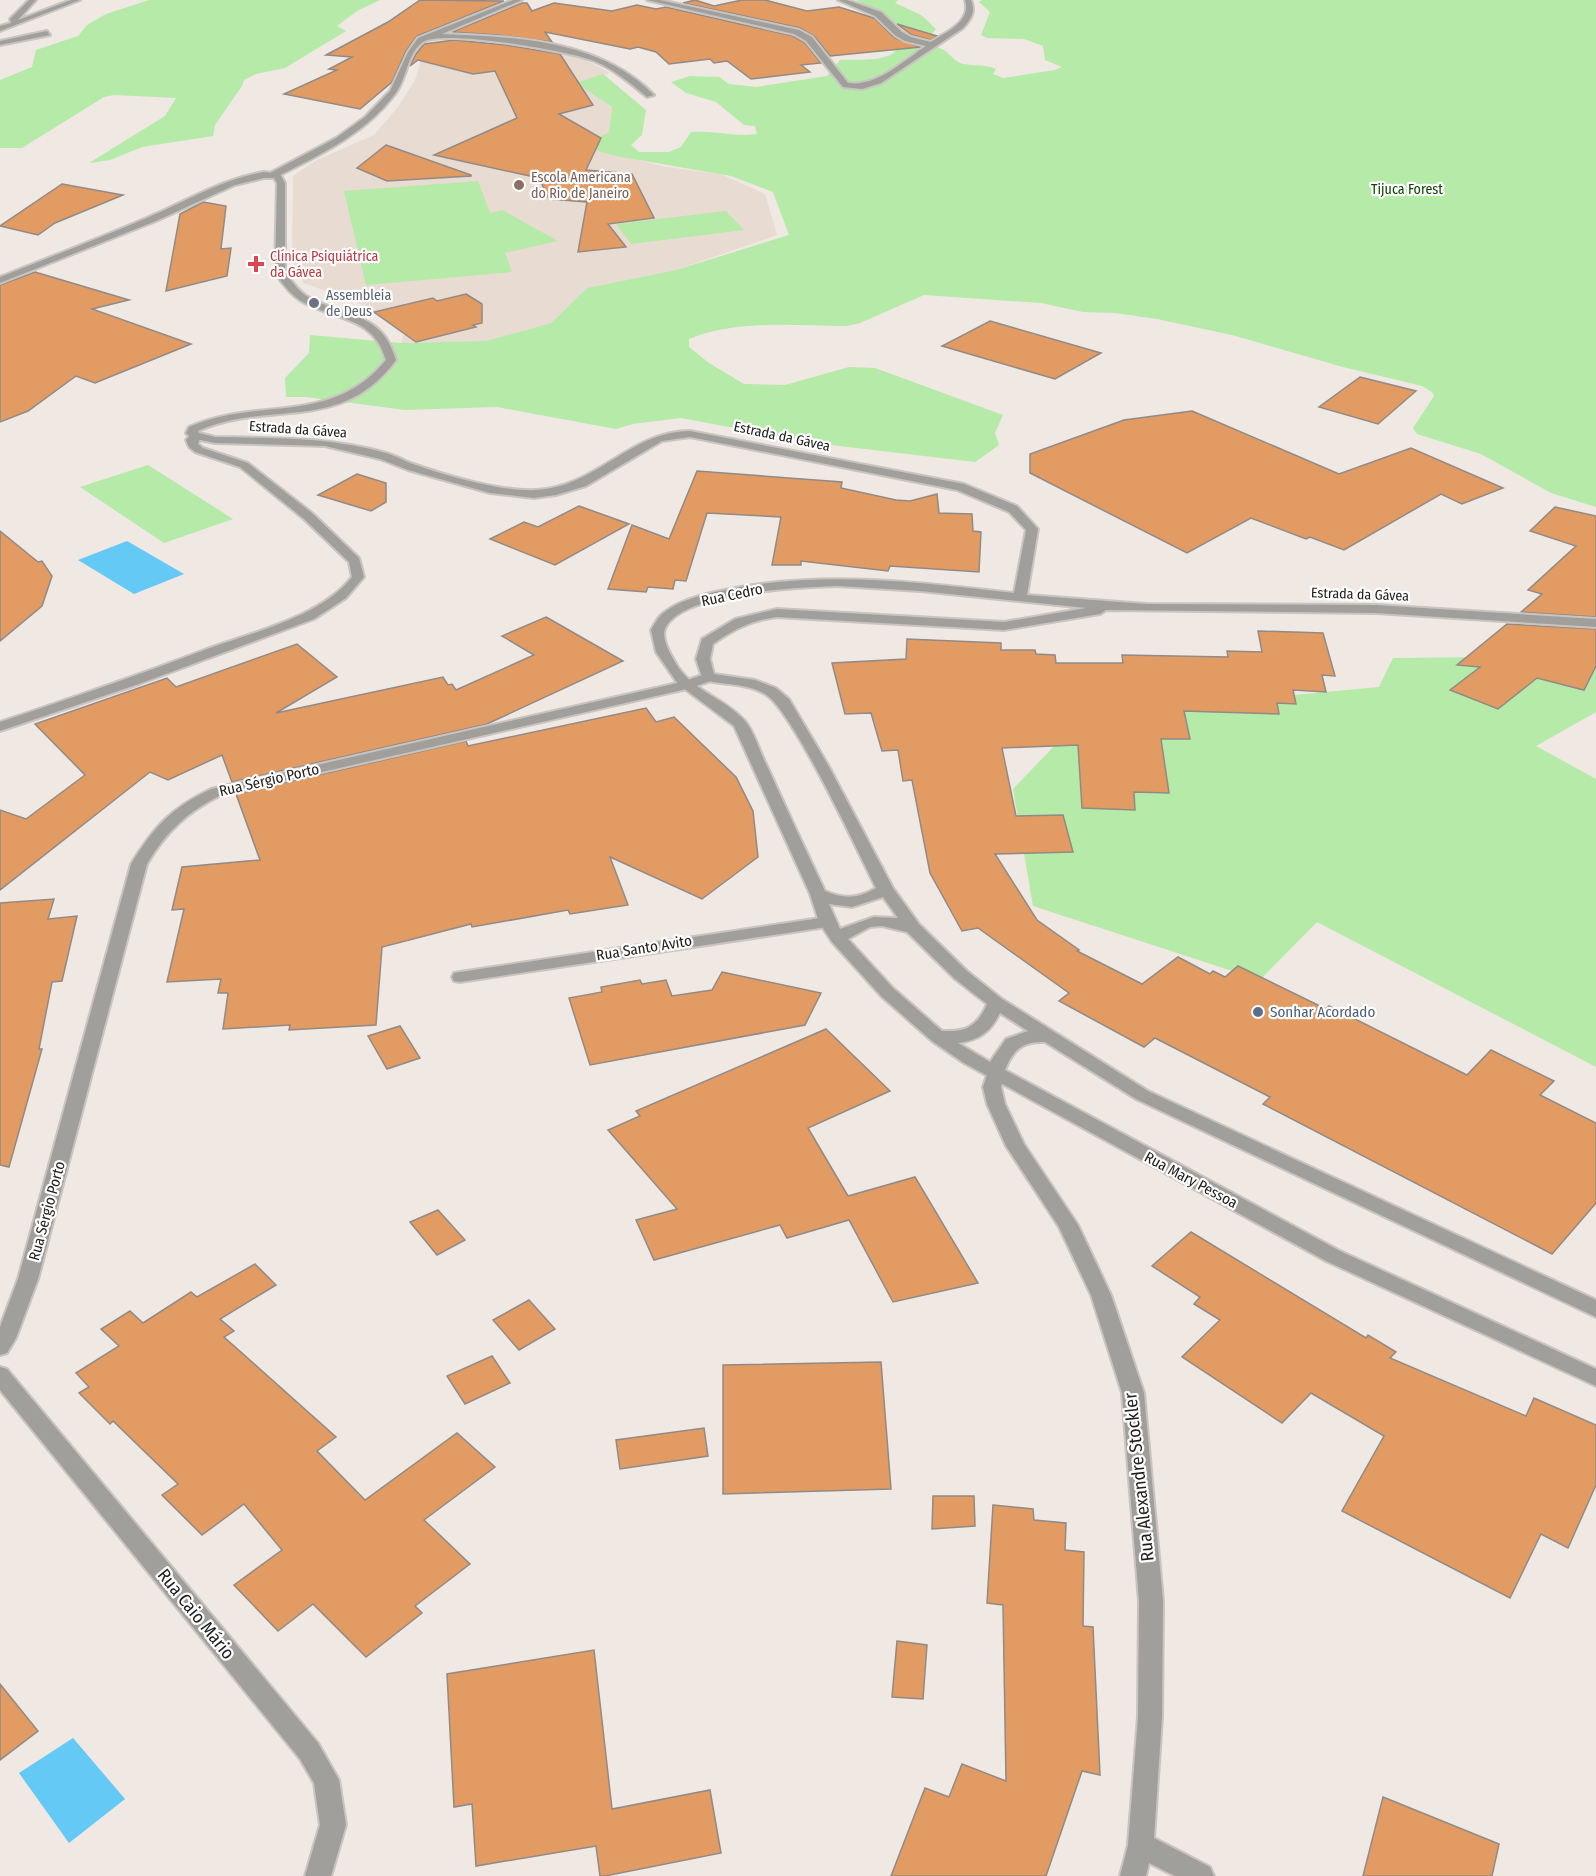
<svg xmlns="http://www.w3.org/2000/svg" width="1596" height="1876" viewBox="0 0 1596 1876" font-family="'Fira Sans Condensed',sans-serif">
	<rect width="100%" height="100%" fill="#efe8e3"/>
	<polygon fill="#e8dbd1" points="470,39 575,54 610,73 577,83 612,107 609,132 583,146 666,167 720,174 765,194 777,235 676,270 587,288 551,323 486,341 401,343 407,328 356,302 304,283 292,260 293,176 315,161 374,135 398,107 415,80 425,49 440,43"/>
	<g fill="#b5eaa9">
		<polygon points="149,0 380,0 357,11 337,26 346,31 285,68 256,74 244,80 242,86 215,125 213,136 142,147 110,160 89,163 165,116 176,98 114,95 104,97 22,148 0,148 0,80 32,67 36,50 78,36 87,25 106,14"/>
		<polygon points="856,0 898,0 895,3 921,15 936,29 931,35 915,35"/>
		<path d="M982 0H1596V507L1551 493 1481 454 1417 434 1413 428 1434 396 1432 392 1422 386 1343 367 1232 335 1157 319 1115 313 1083 312 1041 303 924 295 860 323 847 326C795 326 738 319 689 339V347L709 363 744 384 785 385 849 367 875 368 1003 415 995 433 999 445 975 462 814 443 681 418 632 424 616 429 497 407 405 410 306 397H286L285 378 309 353 310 335 401 343 486 341 551 323 587 288 676 270 789 235 773 192 731 176 616 156 582 146 609 132 612 107 576 83 603 74 646 110 642 135 631 145 639 152H669L681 147 691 132C713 130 735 137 757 134L755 126 744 125 716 102 686 93 671 82 690 76 719 77 729 84 756 87 827 76 840 60C855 59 888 63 897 49 910 45 931 43 944 50 951 55 954 61 963 64 975 66 985 64 996 69L993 74 1003 78 1055 70 1062 67 1045 60 1043 46 1024 39 987 38 981 35 990 12 979 2Z"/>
		<polygon points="478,181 490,213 502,210 558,241 505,253 512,272 366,285 344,191"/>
		<polygon points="726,211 744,230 631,244 616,224"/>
		<polygon points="148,465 233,519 164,543 80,487"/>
		<polygon points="1596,656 1596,712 1536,746 1596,779 1596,1067 1317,922 1260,980 1033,906 1013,789 1084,715 1379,687 1393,658"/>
	</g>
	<g fill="#64c9f4">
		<polygon points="127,541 184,574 134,594 78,560"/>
		<polygon points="73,1738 125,1799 69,1843 19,1773"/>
	</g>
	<g fill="#e29b63" stroke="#918a86" stroke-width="1.5">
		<polygon points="420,0 504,1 417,36 406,51 392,82 360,109 284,94 337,70 329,69 352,57 326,55 388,22"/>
		<polygon points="695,0 714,6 742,0 765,0 807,11 839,7 874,18 895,38 921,47 830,56 814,36 800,28 683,3"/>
		<polygon points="522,3 527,3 532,11 554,3 612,11 637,5 656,9 666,7 793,36 805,43 821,63 801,65 810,72 751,79 727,61 714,63 710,59 669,64 656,52 638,47 630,49 545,32 552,42 498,35 452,32"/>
		<polygon points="897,24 937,36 931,40 912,35"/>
		<polygon points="454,40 506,45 560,54 593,105 559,114 601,138 586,170 632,174 654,218 608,224 626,247 578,252 587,202 549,199 539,178 434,155 517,118 495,71 473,74 418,60 410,66 416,54 424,44"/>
		<polygon points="386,145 471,175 471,176 387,181 357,168"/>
		<polygon points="62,184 123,195 55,223 38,235 0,226"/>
		<polygon points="203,202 226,206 221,249 231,248 227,276 166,291 180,214"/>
		<polygon points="35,272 129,300 92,309 191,344 95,383 76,376 28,411 0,422 0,285"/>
		<polygon points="466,294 482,304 482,323 473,325 476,327 416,342 374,312 433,298 437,301"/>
		<polygon points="990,321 1101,353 1055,379 942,346"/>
		<polygon points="1360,377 1416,391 1378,424 1319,407"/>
		<polygon points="1192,411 1339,474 1411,448 1503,488 1462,504 1441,494 1344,550 1310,537 1306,539 1251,518 1187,553 1030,473 1030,454 1124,420"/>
		<polygon points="697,471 842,482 841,488 896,500 910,501 937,494 939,513 972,514 973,531 981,532 979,572 890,566 888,571 801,561 801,565 772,565 781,517 707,513 686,581 675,580 673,589 648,587 646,592 608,589 632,525 669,539"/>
		<polygon points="357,474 386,483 386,502 371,511 318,495"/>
		<polygon points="579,506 629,524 555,565 490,539 524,522 538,527"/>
		<polygon points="1555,507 1596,516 1596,617 1521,612 1542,594 1528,590 1576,546 1530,531"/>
		<polygon points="0,531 38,562 42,561 52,576 42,606 0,641"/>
		<polygon points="546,617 623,661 487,724 232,782 222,755 168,780 150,772 0,890 0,810 26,819 85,775 35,724 167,678 176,687 297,644 337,677 276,713 443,677 448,685 452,684 456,690 534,655 502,636"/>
		<polygon points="1507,624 1596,629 1596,666 1584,690 1537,678 1498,709 1450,690 1480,667 1457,665"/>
		<polygon points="1258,631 1323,633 1335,676 1322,675 1326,692 1293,690 1296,704 1277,703 1279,714 1184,711 1190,739 1161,739 1169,793 1134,792 1135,810 1082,808 1078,745 1002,748 1016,816 1063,815 1073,852 995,854 1037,920 1079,950 1077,951 1142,984 1178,957 1210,974 1213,971 1225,977 1238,966 1326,1009 1329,1006 1467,1075 1491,1050 1554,1081 1540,1095 1596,1123 1596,1203 1552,1254 1263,1104 1270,1097 1155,1038 1144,1047 1059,1001 1069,993 978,928 962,931 930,873 912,780 903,781 898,750 882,751 871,713 845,714 832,663 906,659 907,639 1001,643 1001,650 1035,650 1036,654 1055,655 1056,663 1123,663 1122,655 1228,657 1227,651 1262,652"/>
		<polygon points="646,708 656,722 674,717 736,777 753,811 758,857 702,899 610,857 628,905 570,914 568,910 472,927 471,924 382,947 376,1025 289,1030 290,1025 223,1029 228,993 218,993 221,979 167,982 184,909 172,910 182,867 260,860 236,794 466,741 468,746"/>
		<polygon points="54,899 48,919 77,916 62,981 52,982 39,1049 42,1049 9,1167 0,1165 0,903"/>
		<polygon points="722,972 821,993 805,1025 590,1065 569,998 602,992 601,987 640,980 642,984 666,980 672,996 712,990"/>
		<polygon points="400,1026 420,1058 387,1069 368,1036"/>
		<polygon points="826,1029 890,1091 808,1128 848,1196 915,1177 978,1283 893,1302 849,1220 787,1238 780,1225 654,1260 636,1220 677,1209 608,1130 640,1116 636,1111"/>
		<polygon points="438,1210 465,1240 437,1255 410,1222"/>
		<polygon points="1191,1232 1366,1338 1368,1335 1396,1352 1390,1358 1526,1416 1534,1398 1596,1425 1596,1485 1568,1548 1541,1534 1510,1598 1342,1511 1384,1436 1311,1393 1282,1423 1182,1357 1220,1320 1194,1304 1200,1297 1152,1266"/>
		<polygon points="255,1264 276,1285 220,1319 234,1331 224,1337 336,1437 317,1451 365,1500 457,1433 495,1467 424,1520 470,1564 415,1606 422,1613 366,1657 313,1604 278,1631 234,1585 282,1550 244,1504 202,1535 162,1495 178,1484 113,1421 110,1424 79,1393 89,1387 76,1373 119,1346 101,1329 130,1311 143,1323 191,1292 197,1297"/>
		<polygon points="529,1300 555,1329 519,1350 493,1320"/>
		<polygon points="492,1356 510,1383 465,1404 447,1376"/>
		<polygon points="881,1362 891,1489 723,1494 723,1365"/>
		<polygon points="704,1428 708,1456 620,1469 616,1440"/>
		<polygon points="933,1496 974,1496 975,1526 932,1529"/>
		<polygon points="993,1505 1033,1509 1034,1520 1066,1523 1065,1550 1084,1552 1083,1626 1093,1627 1100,1775 1082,1771 1046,1876 891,1876 925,1788 949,1797 962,1764 1006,1781 1003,1605 987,1603"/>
		<polygon points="897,1641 927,1645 923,1699 892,1697"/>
		<polygon points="594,1650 612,1809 710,1790 721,1853 605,1876 600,1876 596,1846 476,1866 472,1804 454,1807 447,1674"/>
		<polygon points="0,1684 38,1731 0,1760"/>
		<polygon points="1383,1797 1499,1844 1492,1876 1363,1876"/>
	</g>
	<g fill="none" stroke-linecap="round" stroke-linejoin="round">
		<defs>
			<g id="minor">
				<polygon points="29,0 36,0 18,20 71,0 80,0 0,31 0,26 11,23 10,19"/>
				<path d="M513 0H522L442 34C515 37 599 39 654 95L647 97C631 84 614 69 594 61 570 51 442 29 423 42 407 53 407 79 395 94 365 134 320 155 276 177H270V173L336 138 365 117 390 91 408 52 418 38Z"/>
				<path d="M647 0H660L799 30 812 37 848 83C877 87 903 61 926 46L905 41 896 36 875 16 838 0H847L881 12 902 32 911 37 931 42C946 32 972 22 965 0H971C976 12 971 19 963 28L881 83 862 89 843 87 806 41 794 34Z"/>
				<polygon points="47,31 50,35 0,45 0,41"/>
				<path d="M195 433 201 436 198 444 203 448 248 463 312 513 359 558 364 577 346 598 314 619 139 684 0 731V722C69 699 138 675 207 649 253 632 321 617 352 577L349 562 304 519 240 467 195 452 189 447 186 440 191 434Z"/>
				<path d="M708 673 715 677 713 680 691 688 221 795C187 812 166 832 147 864L38 1279 16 1338 7 1353 0 1355V1327L18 1279 131 864C154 827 171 808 211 789L682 682Z"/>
				<polygon points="827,917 833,918 835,922 833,926 460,982 454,981 452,977 454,973 460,972"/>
				<polygon points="995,1067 1001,1069 1004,1073 1001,1087 1005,1104 1024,1144 1078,1225 1111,1295 1144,1393 1163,1601 1162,1717 1154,1838 1210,1867 1214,1876 1175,1876 1149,1863 1146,1876 1120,1876 1128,1845 1138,1717 1139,1601 1122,1393 1091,1295 1059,1227 1006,1146 987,1104 983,1087 989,1069"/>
				<polygon points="0,1367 7,1369 318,1743 339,1780 346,1825 331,1876 305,1876 320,1825 314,1783 300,1759 0,1390"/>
			</g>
			<path id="tertiary" d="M264 172 280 174 285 183V273C292 281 298 291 308 297 345 318 382 311 396 360 341 435 269 399 198 431L199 433 215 437C273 438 330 437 386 453 397 456 406 462 416 465 447 476 503 492 536 490 597 487 630 431 690 431L964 484 1017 506 1038 529 1027 595 1146 604 1376 605 1596 619V627L1376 613 1106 610 1100 614 1004 630 777 617C752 620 734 629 713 644L710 659 714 674 755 680 776 688 789 699 828 765 893 888 919 924 967 971 1002 999 1148 1091 1596 1300V1317L1136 1099 1045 1042C1022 1041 1013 1050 1005 1070L1340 1251 1596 1369V1386L1326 1261 964 1063 932 1041 881 996 832 942 819 922 810 894 734 726 678 684 656 652 651 630C654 625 657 619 661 615 678 600 704 594 725 590 821 570 917 582 1014 593L1026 530 1009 512 957 490 690 437 662 441 586 486 556 495 534 498 490 493 408 470 380 459 325 446 215 443 191 438 186 433 189 427C258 396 331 427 386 360 373 315 335 321 301 301 290 294 282 283 275 273L277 183 274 178H264L235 185 156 221 0 283V277C50 257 100 238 149 217 187 201 222 179 264 172ZM838 586 920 591 1086 608 1004 622 777 609 735 619 702 639 696 659 703 680C724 685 747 683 765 694 792 709 858 852 876 888 858 899 844 899 825 891 805 849 786 808 767 766 760 753 755 733 745 721 726 699 695 692 678 667 672 657 661 640 665 629 679 592 804 587 838 586ZM883 897 898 918 874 917 840 929 829 904 852 907ZM882 926 907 932 955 979 987 1004C977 1027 966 1032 942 1031L893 988 848 939 870 927ZM1000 1013 1028 1031 1006 1039 990 1062 958 1043C980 1040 990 1032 1000 1013Z"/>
		</defs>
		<use href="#minor" stroke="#cac4c0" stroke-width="4"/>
		<use href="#tertiary" stroke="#cac4c0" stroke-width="4"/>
		<use href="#minor" fill="#a09f9c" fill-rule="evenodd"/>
		<use href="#tertiary" fill="#a09f9c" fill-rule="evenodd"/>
	</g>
	<circle fill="#8d6e63" stroke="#fff" stroke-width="2" cx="519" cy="185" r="6"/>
	<path fill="#e0444e" stroke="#fff" stroke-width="2" d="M253 255h6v6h6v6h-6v6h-6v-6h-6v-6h6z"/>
	<circle fill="#6b7280" stroke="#fff" stroke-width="2" cx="314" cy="303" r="6"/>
	<circle fill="#5c6f8a" stroke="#fff" stroke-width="2" cx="1258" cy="1012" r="6"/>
	<g text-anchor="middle" stroke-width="4.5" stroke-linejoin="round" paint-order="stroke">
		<g font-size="14" fill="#785e54" stroke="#fff" text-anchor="start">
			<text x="531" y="182">Escola Americana<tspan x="531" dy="16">do Rio de Janeiro</tspan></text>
		</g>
		<g font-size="14" fill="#0d4600" stroke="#fff">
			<text x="1407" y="194">Tijuca Forest</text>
		</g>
		<g font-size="14" fill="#be3a42" stroke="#fff" text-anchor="start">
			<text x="270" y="261">Clínica Psiquiátrica<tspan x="270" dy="16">da Gávea</tspan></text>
		</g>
		<g font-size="14" fill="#5b616d" stroke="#fff" text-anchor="start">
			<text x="326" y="300">Assembleia<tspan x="326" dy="16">de Deus</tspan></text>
		</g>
		<g font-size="14" fill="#22201e" stroke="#fff">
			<text transform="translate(298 429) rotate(4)" y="5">Estrada da Gávea</text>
			<text transform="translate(782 436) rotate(12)" y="5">Estrada da Gávea</text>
			<text transform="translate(1360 594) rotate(2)" y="5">Estrada da Gávea</text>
		</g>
		<g font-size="15" fill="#22201e" stroke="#fff">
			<text transform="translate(732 595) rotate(-12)" y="5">Rua Cedro</text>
			<text transform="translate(269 780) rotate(-13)" y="5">Rua Sérgio Porto</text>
			<text transform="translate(644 948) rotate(-9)" y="5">Rua Santo Avito</text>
			<text transform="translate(1191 1180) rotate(28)" y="5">Rua Mary Pessoa</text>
			<text transform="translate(47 1211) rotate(-75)" y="5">Rua Sérgio Porto</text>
		</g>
		<g font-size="15" fill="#4e5e75" stroke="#fff" text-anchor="start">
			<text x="1270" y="1017">Sonhar Acordado</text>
		</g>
		<g font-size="18" fill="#22201e" stroke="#fff">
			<text transform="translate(1139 1477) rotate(-96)" y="6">Rua Alexandre Stockler</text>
			<text transform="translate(196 1614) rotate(51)" y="6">Rua Caio Mário</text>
		</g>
	</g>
</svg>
